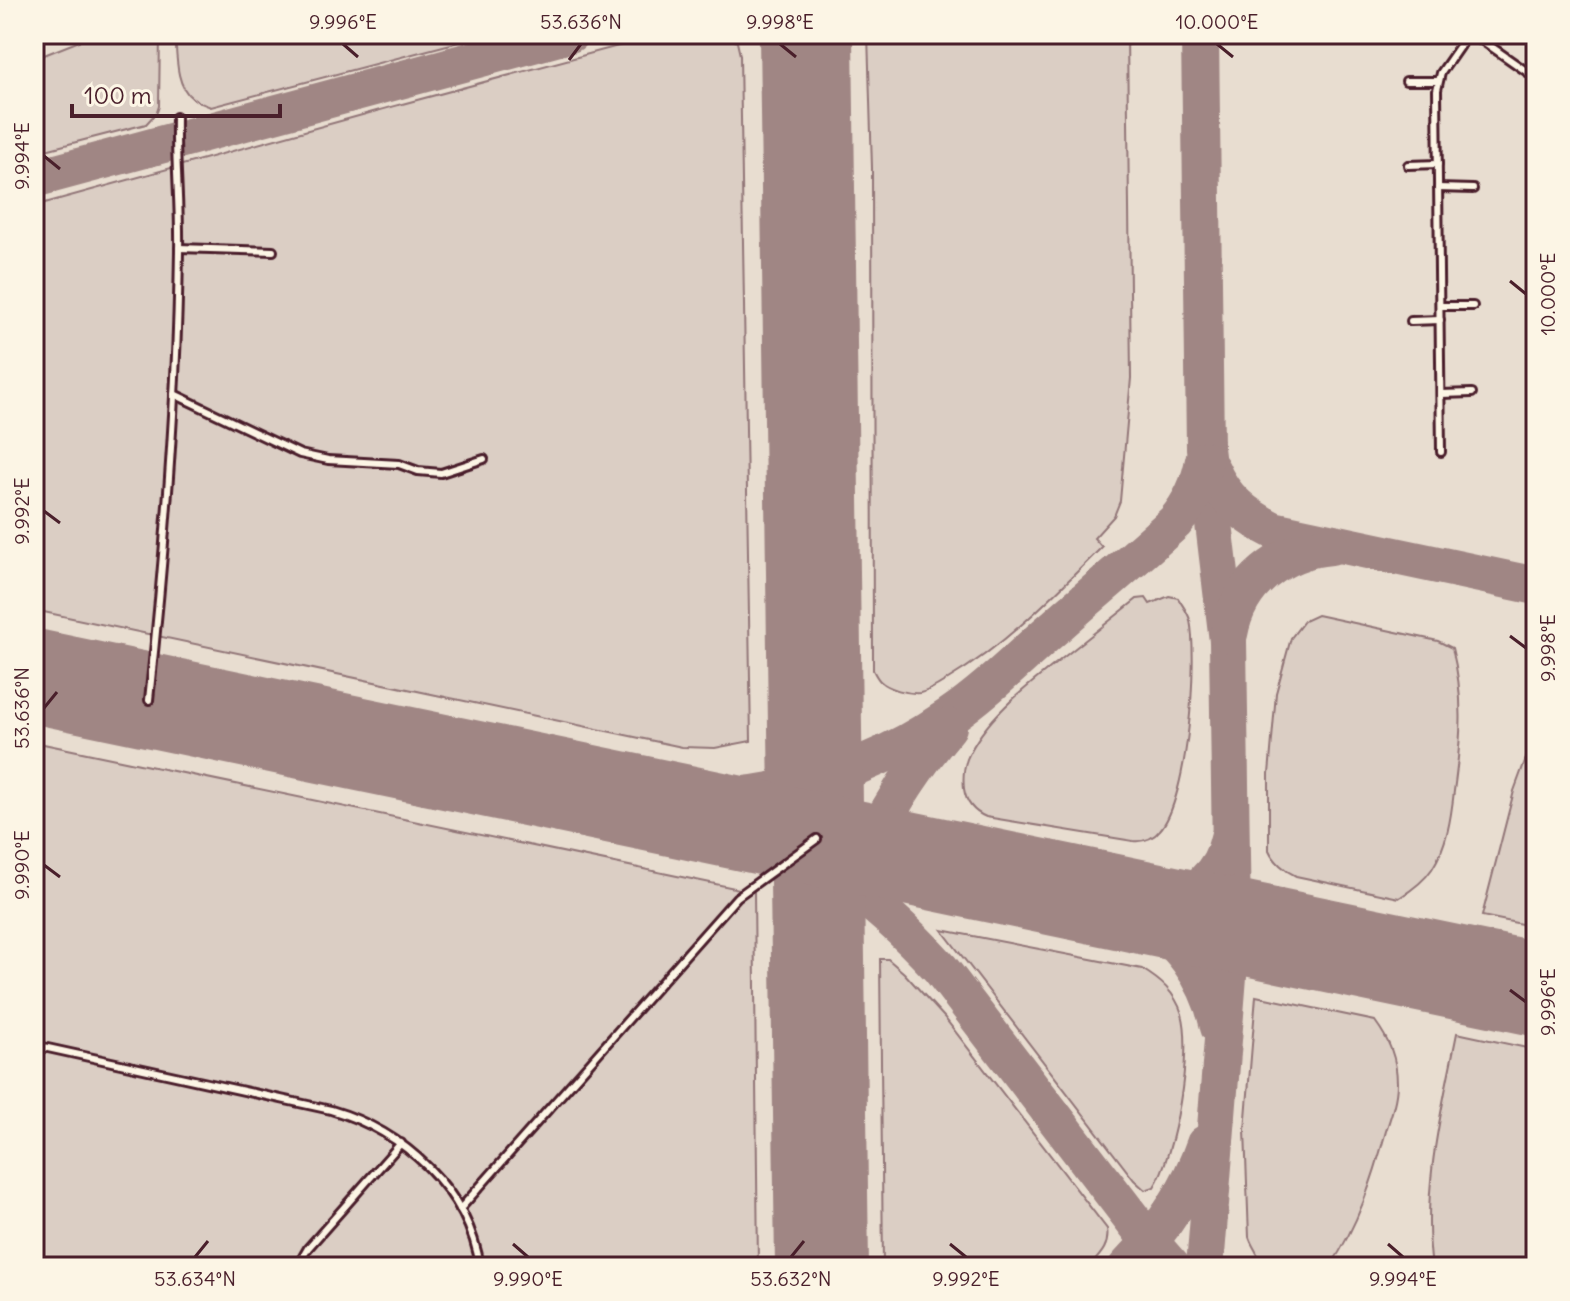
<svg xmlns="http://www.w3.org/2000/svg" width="1570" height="1301" viewBox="0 0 1570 1301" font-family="Delius,sans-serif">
	<rect width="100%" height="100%" fill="#f5ecde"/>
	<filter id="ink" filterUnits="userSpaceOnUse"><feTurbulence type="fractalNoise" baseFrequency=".0125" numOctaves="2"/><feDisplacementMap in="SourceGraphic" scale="16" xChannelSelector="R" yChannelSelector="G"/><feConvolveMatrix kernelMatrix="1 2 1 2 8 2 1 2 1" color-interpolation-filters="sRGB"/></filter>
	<g filter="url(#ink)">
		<rect fill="#e8ddd0" x="34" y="34" width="1502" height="1233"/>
		<g fill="#dbcec4" stroke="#927678" stroke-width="2">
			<polygon points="97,34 160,34 159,106 157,112 146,124 34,153 34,59"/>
			<path d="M175 34H489L211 107C205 105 198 102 192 98 175 85 177 54 175 34Z"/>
			<polygon points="663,34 724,34 737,42 740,55 751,741 715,748 682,747 34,610 34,206 391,107"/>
			<path d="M868 34H1127L1131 378 1120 501 1114 516 1094 538 1102 547C1054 595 1006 645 948 679 940 684 930 691 920 693 908 694 888 689 880 681 877 678 875 674 873 670L872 168Z"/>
			<path d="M1169 596 1178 598C1182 605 1188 612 1190 620 1198 661 1188 799 1160 830 1153 839 1144 842 1133 841L986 817C974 812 966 802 964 789 963 779 963 769 967 759 985 716 1034 681 1069 653 1092 635 1114 617 1137 599L1146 598 1150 604Z"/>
			<path d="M1317 615 1438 641 1452 648C1465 699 1461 740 1454 791 1451 818 1447 846 1432 869 1424 881 1412 890 1399 898L1296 876C1285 871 1274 861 1269 850V774L1276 693 1291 638 1304 621Z"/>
			<polygon points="1536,731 1536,927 1482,916 1514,791"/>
			<polygon points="34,742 754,892 758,1267 34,1267"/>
			<path d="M942 930 1142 969C1160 980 1175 992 1182 1014 1193 1051 1175 1154 1154 1187L1145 1190 1134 1180Z"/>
			<path d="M880 959H888L904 973 944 1017 1107 1229C1110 1246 1100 1255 1089 1267H883Z"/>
			<path d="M1256 996 1375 1021C1389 1040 1397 1058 1397 1083 1397 1099 1391 1116 1386 1131 1373 1179 1358 1225 1330 1267H1262C1261 1257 1252 1247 1249 1237L1245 1130Z"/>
			<path d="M1457 1033 1536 1050V1267H1432C1421 1189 1442 1109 1457 1033Z"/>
		</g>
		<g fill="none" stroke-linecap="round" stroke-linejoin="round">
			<g stroke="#a08684" stroke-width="38">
				<polyline points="1200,34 1205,448 1228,641 1232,926 1205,1267"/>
				<polyline points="34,179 570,34"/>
				<path d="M1211 469C1223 498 1245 516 1273 530L1536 586"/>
				<path d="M1229 634C1238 583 1281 550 1331 546"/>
				<path d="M598 793C725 811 843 790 950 716 988 690 1021 656 1056 626 1095 591 1136 558 1175 522 1191 503 1200 484 1204 460"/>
				<path d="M716 819C812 851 872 894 940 968L1150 1242 1172 1267"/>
				<path d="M1079 894C1096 900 1115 904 1132 912 1178 935 1208 977 1219 1027"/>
				<path d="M1127 905C1138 905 1149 906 1159 905 1195 899 1222 872 1229 838"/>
				<path d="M819 1006C840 899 877 811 948 727"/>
				<path d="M1127 1267C1162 1231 1189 1191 1205 1144"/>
			</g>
			<g stroke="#a08684" stroke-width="94">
				<polyline points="806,34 822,1267"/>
				<polyline points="34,676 1536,989"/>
			</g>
			<defs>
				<g id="service">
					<polyline points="1473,34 1536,78"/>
					<polyline points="1406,81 1438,81"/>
					<polyline points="1408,165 1438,164"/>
					<polyline points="1438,188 1473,189"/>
					<polyline points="179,248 273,251"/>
					<polyline points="1440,306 1473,306"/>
					<polyline points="1411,321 1440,320"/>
					<polyline points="174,394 300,454 328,460 399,464 418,471 441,473 484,459"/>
					<polyline points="1441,394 1472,393"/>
					<polyline points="1441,452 1437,90 1441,73 1468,34"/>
					<path d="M149 700C165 551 177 401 179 251 180 207 175 162 176 117"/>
					<path d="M34 1045 331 1110C403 1131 469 1190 480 1267"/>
					<polyline points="460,1209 737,897 817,839"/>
					<polyline points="297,1267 308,1248 401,1143"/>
				</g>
			</defs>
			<use href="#service" stroke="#4a1f2b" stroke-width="12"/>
			<use href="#service" stroke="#fcf5e5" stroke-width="6"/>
		</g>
	</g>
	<path fill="none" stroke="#4a1f2b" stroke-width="3" d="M343 44 358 57M780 44 796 57M1217 44 1233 57M569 60 581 44M44 156 60 169M1510 281 1526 294M44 511 60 523M1510 636 1526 648M44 708 57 692M44 865 60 877M1510 990 1526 1002M513 1244 528 1257M950 1244 966 1257M1388 1244 1403 1257M195 1257 208 1241M791 1257 804 1241"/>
	<rect width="1570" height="1301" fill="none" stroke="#fcf5e5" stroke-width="88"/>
	<path d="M72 104v12h208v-12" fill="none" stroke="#4a1f2b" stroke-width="4"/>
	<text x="84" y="104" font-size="24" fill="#4a1f2b" stroke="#fcf5e5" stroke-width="6" paint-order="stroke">100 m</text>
	<rect x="44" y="44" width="1482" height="1213" fill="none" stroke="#4a1f2b" stroke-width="3"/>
	<g font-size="20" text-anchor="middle" fill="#4a1f2b">
		<text x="343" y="29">9.996°E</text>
		<text x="581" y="29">53.636°N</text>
		<text x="780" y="29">9.998°E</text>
		<text x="1217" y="29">10.000°E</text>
		<text transform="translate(22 156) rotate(-90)" y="7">9.994°E</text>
		<text transform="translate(1548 294) rotate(-90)" y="7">10.000°E</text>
		<text transform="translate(22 511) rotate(-90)" y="7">9.992°E</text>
		<text transform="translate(1548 648) rotate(-90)" y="7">9.998°E</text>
		<text transform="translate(22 708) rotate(-90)" y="7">53.636°N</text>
		<text transform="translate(22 865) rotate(-90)" y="7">9.990°E</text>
		<text transform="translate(1548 1002) rotate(-90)" y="7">9.996°E</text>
		<text x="195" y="1286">53.634°N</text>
		<text x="528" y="1286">9.990°E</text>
		<text x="791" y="1286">53.632°N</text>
		<text x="966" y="1286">9.992°E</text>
		<text x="1403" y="1286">9.994°E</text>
	</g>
</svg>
